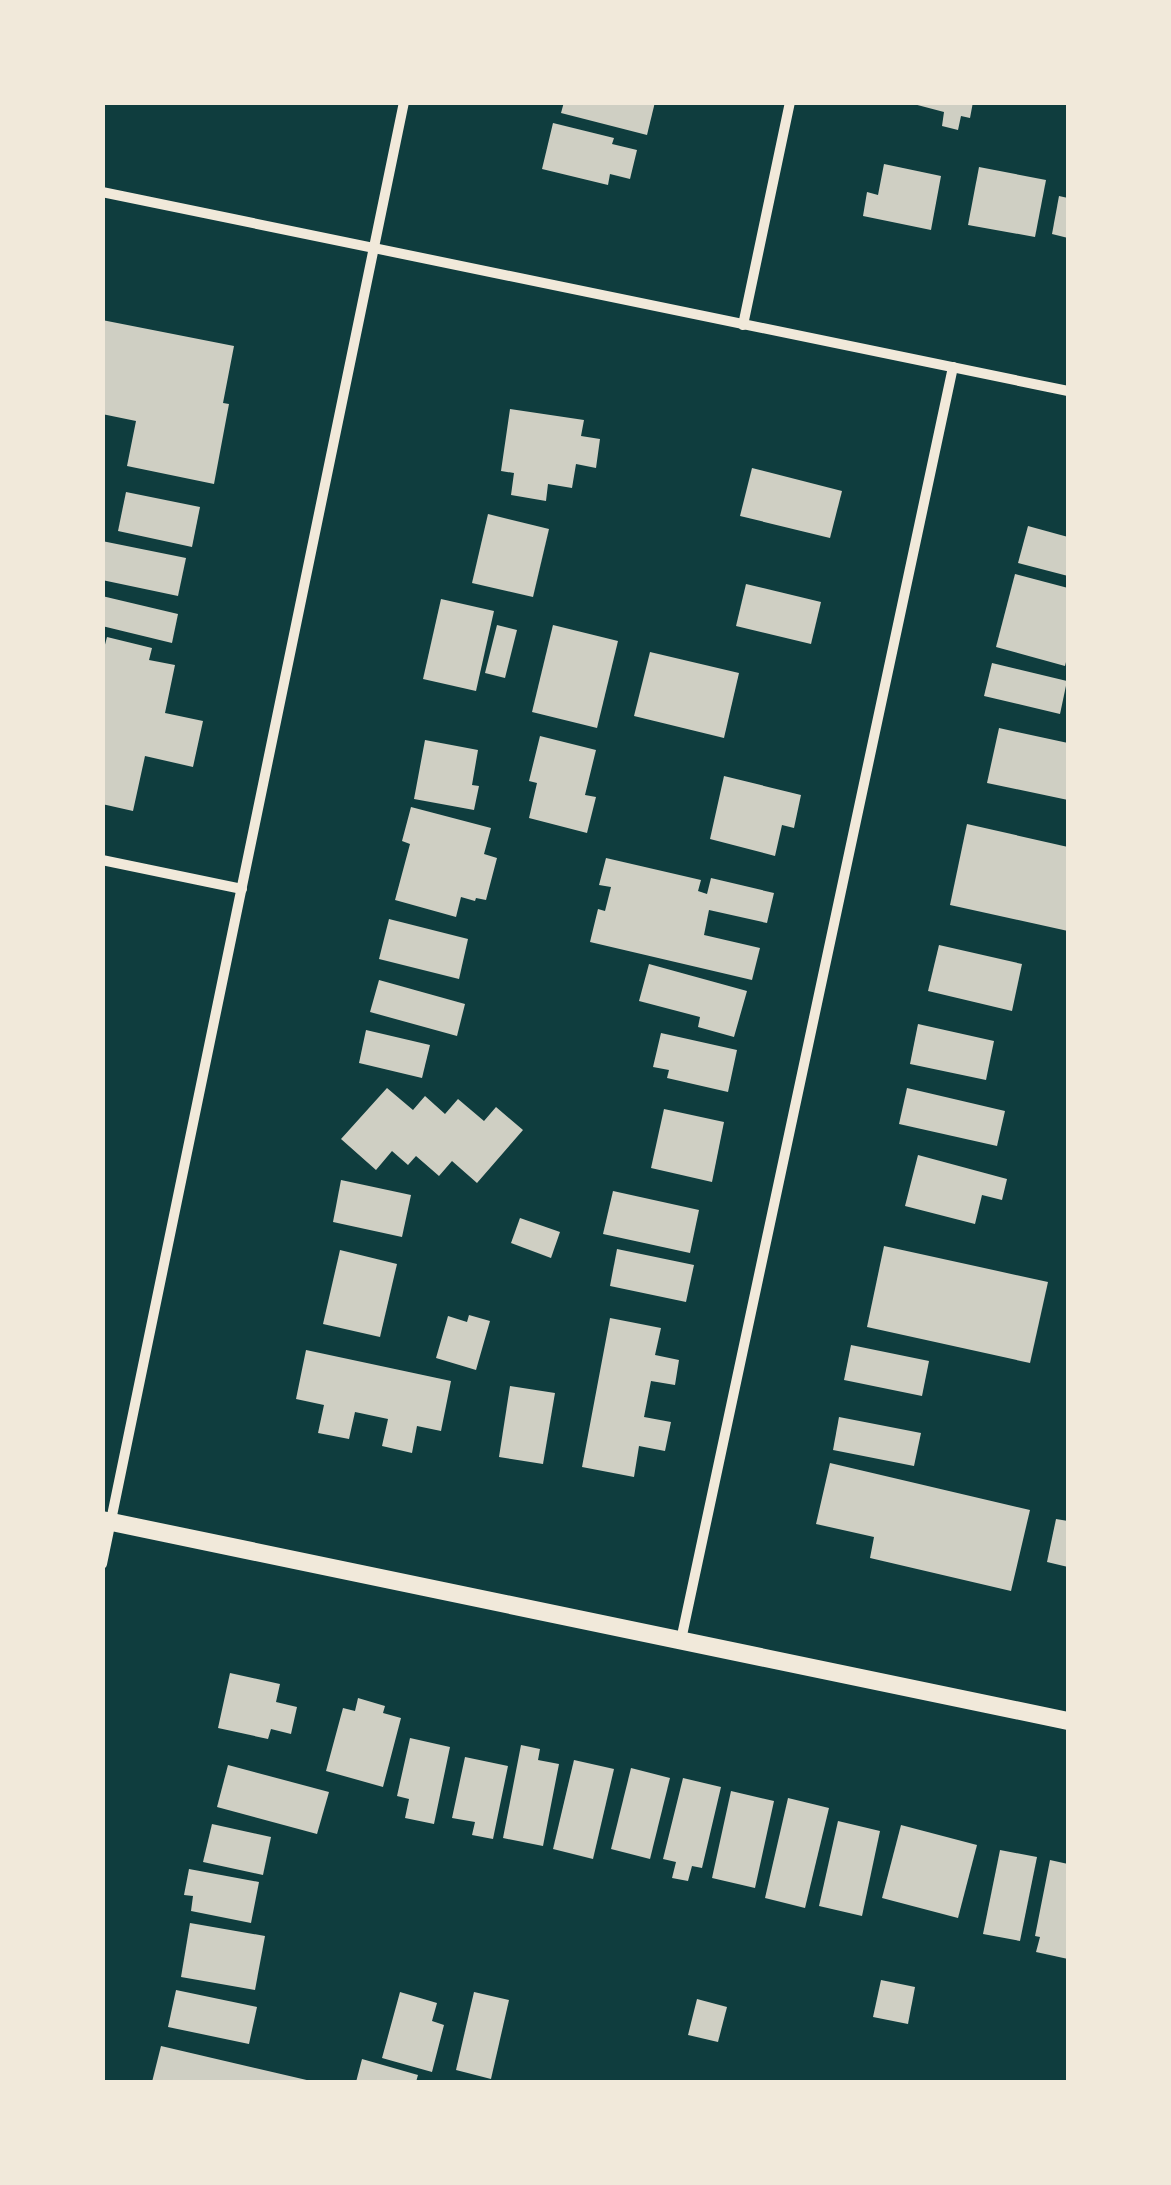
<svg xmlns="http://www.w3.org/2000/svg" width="1171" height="2185" viewBox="0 0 1171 2185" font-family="'Source Sans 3',sans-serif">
	<rect width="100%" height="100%" fill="#0f3d3e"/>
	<g fill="#cfcfc3">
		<polygon points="564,102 655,102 647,135 561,113"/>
		<polygon points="906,102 973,102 970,118 961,116 958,130 942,126 944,112"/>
		<polygon points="553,123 614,138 612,144 637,150 630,179 610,174 608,185 542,169"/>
		<polygon points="884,164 941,176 931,230 863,216 867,192 878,195"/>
		<polygon points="979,167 1046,180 1035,237 968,225"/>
		<polygon points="1059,196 1068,198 1068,238 1052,234"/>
		<polygon points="102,320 234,346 223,403 229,404 214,484 127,466 136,421 102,414"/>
		<polygon points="510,409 584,420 581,436 600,439 596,468 576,464 572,488 548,484 546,501 511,495 514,473 501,471"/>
		<polygon points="752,468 842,491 830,538 740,516"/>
		<polygon points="126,492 200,507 192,547 118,531"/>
		<polygon points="488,514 549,529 533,597 472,583"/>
		<polygon points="1028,526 1068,537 1068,576 1018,563"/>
		<polygon points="102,541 186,558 178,596 102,580"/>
		<polygon points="1015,574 1068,588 1068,654 1065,666 996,647"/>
		<polygon points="746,584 821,602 811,644 736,626"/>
		<polygon points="102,596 178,614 172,643 102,626"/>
		<polygon points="441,599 494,611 476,691 423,679"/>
		<polygon points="497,625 517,630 505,678 485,673"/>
		<polygon points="553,625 618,641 597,728 532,712"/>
		<polygon points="107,637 152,648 149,660 175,665 165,713 203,721 193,767 145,756 133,811 102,804 102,656"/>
		<polygon points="650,652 739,673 724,738 634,716"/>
		<polygon points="992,663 1067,681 1060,714 984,696"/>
		<polygon points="999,728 1068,743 1068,800 987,783"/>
		<polygon points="540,736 596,750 585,795 596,797 587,833 529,818 537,783 529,781"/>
		<polygon points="425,740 478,750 472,785 479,786 474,810 414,799"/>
		<polygon points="724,776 801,795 794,828 782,825 775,856 710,839"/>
		<polygon points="411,807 491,828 484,854 497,858 486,900 476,898 475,901 461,897 456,917 395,900 410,844 402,841"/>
		<polygon points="967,824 1068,847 1068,931 950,905"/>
		<polygon points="606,858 701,880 698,891 707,894 711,878 774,893 767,923 709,910 704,935 760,948 752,980 590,942 598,909 605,911 611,887 599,885"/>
		<polygon points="389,919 468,939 459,979 379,959"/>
		<polygon points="939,945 1022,964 1012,1011 928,991"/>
		<polygon points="649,964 747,991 734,1037 698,1027 700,1017 639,1001"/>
		<polygon points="379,980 465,1004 457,1036 370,1012"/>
		<polygon points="918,1024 994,1041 986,1080 910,1064"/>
		<polygon points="366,1030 430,1045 422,1078 359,1063"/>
		<polygon points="661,1033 737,1050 728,1092 667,1078 669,1070 653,1067"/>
		<polygon points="387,1088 413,1110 425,1096 445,1114 458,1099 484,1121 496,1107 523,1130 477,1183 452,1161 439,1176 416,1156 408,1165 392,1151 376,1170 341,1139"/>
		<polygon points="907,1088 1005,1111 997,1146 899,1124"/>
		<polygon points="664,1109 724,1122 712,1182 651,1168"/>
		<polygon points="918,1155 1007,1179 1002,1200 982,1195 975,1224 905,1206"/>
		<polygon points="341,1180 411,1195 402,1237 333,1222"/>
		<polygon points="613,1191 699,1210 690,1253 603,1234"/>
		<polygon points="520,1218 560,1232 551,1258 511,1243"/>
		<polygon points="884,1246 1048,1282 1030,1363 867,1327"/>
		<polygon points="617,1249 694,1265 686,1302 610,1286"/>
		<polygon points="340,1250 397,1264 380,1337 323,1324"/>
		<polygon points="469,1315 490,1321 476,1370 436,1358 448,1316 467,1322"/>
		<polygon points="610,1318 661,1328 655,1355 679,1360 675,1385 651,1381 644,1417 671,1422 665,1451 639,1446 634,1477 582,1467"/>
		<polygon points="851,1345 929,1361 922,1396 844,1380"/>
		<polygon points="306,1350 451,1381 441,1431 417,1426 412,1453 382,1446 388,1419 355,1412 349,1439 318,1433 324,1405 296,1399"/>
		<polygon points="510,1386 555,1393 543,1464 499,1457"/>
		<polygon points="839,1417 921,1433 914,1466 833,1450"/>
		<polygon points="830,1463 1030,1510 1011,1591 870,1558 874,1537 816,1524"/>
		<polygon points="1056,1519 1068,1521 1068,1567 1047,1562"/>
		<polygon points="230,1673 280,1684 276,1702 297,1707 291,1734 271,1729 268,1739 218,1728"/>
		<polygon points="358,1698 385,1706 383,1713 401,1718 383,1787 326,1771 343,1708 355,1711"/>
		<polygon points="410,1738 450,1747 434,1824 405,1818 409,1799 397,1796"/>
		<polygon points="521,1745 540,1749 538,1760 559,1764 543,1846 503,1838"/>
		<polygon points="465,1757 508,1766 493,1839 472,1835 475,1822 452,1818"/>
		<polygon points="574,1760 614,1769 593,1859 553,1849"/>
		<polygon points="228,1765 329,1792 317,1834 217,1807"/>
		<polygon points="631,1768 670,1778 650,1859 611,1849"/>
		<polygon points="683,1778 721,1787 702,1868 692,1866 688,1881 672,1878 676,1862 663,1859"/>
		<polygon points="731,1791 774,1801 755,1888 712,1878"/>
		<polygon points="788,1798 829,1808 805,1908 765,1898"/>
		<polygon points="838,1821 880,1831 862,1916 819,1906"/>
		<polygon points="212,1824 271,1837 263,1875 203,1862"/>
		<polygon points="901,1825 977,1845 958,1918 882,1898"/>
		<polygon points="1000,1850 1037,1857 1020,1941 983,1934"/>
		<polygon points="1050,1860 1068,1864 1068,1959 1036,1952 1040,1937 1035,1936"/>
		<polygon points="189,1869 259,1882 251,1923 191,1911 193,1896 184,1895"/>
		<polygon points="190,1923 265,1936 255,1990 181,1977"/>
		<polygon points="881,1980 915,1987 908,2024 873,2017"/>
		<polygon points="176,1990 257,2007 249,2044 168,2027"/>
		<polygon points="400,1992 437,2003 432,2021 444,2025 432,2072 382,2058"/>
		<polygon points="474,1992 509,2000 491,2079 456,2070"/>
		<polygon points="697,1999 727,2007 718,2042 688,2035"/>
		<polygon points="161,2046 311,2081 311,2082 152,2082"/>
		<polygon points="362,2059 418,2075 416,2082 356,2082"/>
	</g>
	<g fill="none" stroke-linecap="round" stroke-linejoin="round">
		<g stroke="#f1e9da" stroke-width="10">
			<polyline points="102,192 1068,391"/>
			<polyline points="743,325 790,102"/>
			<polyline points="102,860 242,889"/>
			<polyline points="102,1564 404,102"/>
			<polyline points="681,1640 953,367"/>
		</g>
		<polyline stroke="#f1e9da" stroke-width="18" points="102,1520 1068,1721"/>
	</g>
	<rect width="1171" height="2185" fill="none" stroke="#f1e9da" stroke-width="210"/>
</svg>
